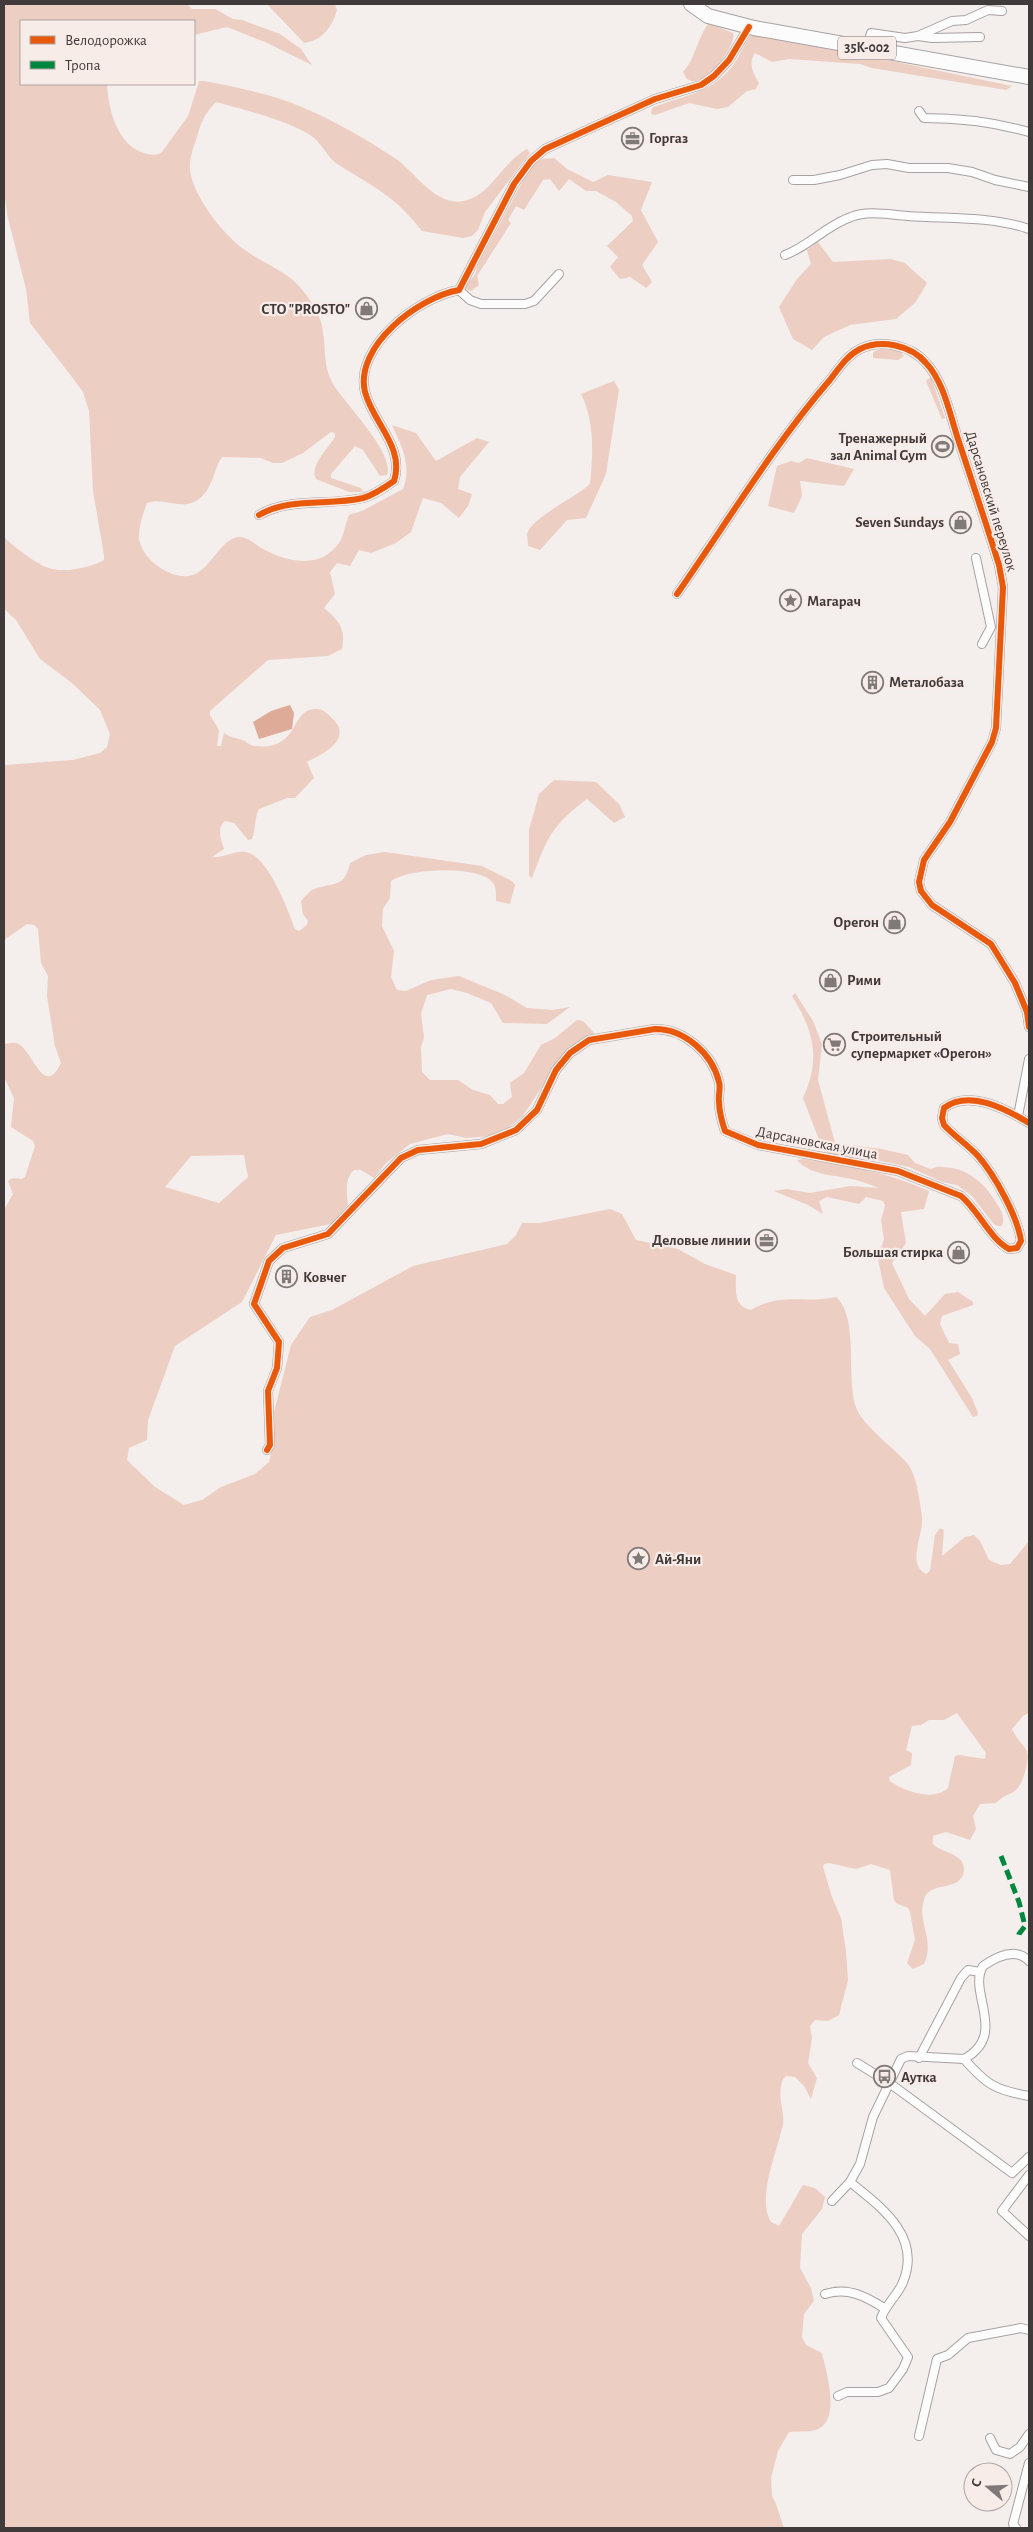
<svg xmlns="http://www.w3.org/2000/svg" width="1033" height="2532" font-family="'Alegreya Sans',sans-serif">
<rect width="100%" height="100%" fill="#f4eeec"/>
<g fill="#edcec3" fill-rule="evenodd">
<path d="M4 4H187L192 9H215L233 19 242 20 280 34 301 49 312 65 265 42 227 27 194 35V21H21V84H107C108 108 117 145 144 153 150 155 157 156 162 152L188 116 198 85 199 81H204C225 85 246 89 267 95 309 106 359 134 396 159 416 173 436 207 464 201 492 195 501 163 527 149L530 153 485 212 478 230 472 236 463 238 422 231C395 196 375 188 339 165 328 159 323 145 313 137 293 122 242 109 216 102 205 113 201 122 197 137 193 148 189 159 190 171 194 197 223 235 245 250 261 262 281 269 296 283 308 295 322 316 323 332 326 350 323 367 333 384 345 404 395 453 387 475L380 476 363 450 355 446 331 474V478L361 488 363 492H349L316 479C309 467 328 448 335 437V433L331 432 303 453 282 463H273L261 458 223 457C215 461 214 493 194 502 178 509 162 497 147 503 143 514 139 525 139 537 140 557 168 579 189 576 210 573 220 538 239 537 249 537 255 545 263 549 287 562 320 570 339 543 344 536 345 524 349 515L362 511 403 489C412 465 402 447 392 425L416 433 436 461 477 438 489 442 460 477 458 489 472 494 468 506 459 518 441 503 423 498 411 532 396 543 371 553 359 550 350 566 337 563 330 572 335 594 324 608C339 621 346 628 342 649L328 656 268 660 210 711V715L219 730 217 746H221L224 733C230 738 234 737 242 740 246 741 250 746 255 746 301 751 289 709 316 709 323 709 328 714 333 719 353 739 323 754 307 762L314 778 295 798H287L259 809C254 819 256 829 252 839L248 840 234 823 225 821C216 828 221 839 224 849L212 857C223 858 236 850 246 852 268 856 288 910 295 929L299 931 307 925 308 921 303 914 301 901C306 896 311 889 317 888 337 882 344 887 350 863L366 855 385 852 482 866 512 881 515 885 510 904 496 901C496 892 497 885 489 879 472 866 409 868 391 881L390 898 383 909 382 926 394 951 391 977 397 990 406 991 431 980 459 976 505 995 527 1008 552 1010 570 1007 547 1024 503 1023 491 1003 467 993 451 989 427 995 421 1014 424 1037 421 1047 422 1072 430 1080H458L473 1090 490 1095 498 1104H503L512 1097 510 1083 524 1073 541 1045 555 1038 577 1020 583 1021 595 1034 568 1048 522 1117 503 1132 492 1136 466 1138 448 1134 410 1144 386 1163 374 1178 361 1170H354C344 1178 347 1194 348 1205L331 1224 276 1235 242 1302 175 1346 148 1420 147 1440 129 1448 127 1460 155 1487 184 1505 202 1500 221 1487 255 1474 269 1462 274 1441 272 1420 291 1345 310 1317 332 1310 413 1266 507 1244 516 1235 522 1223H540L610 1209 622 1214 636 1240 678 1249 705 1264 736 1275C736 1290 733 1306 751 1310 781 1292 805 1304 836 1297 859 1316 846 1378 856 1407 861 1424 894 1448 907 1463 917 1475 920 1502 922 1517 924 1533 906 1565 926 1574L930 1571 935 1535 940 1528 944 1530 942 1556 965 1537 974 1535 980 1541 989 1560 1001 1565 1010 1564 1029 1541V1713L1024 1715 1012 1729C1022 1750 1033 1745 1025 1772 1023 1779 1021 1785 1016 1790 1009 1795 1002 1796 996 1803L980 1804 973 1816 976 1829 970 1840 946 1832 933 1836V1844C941 1853 965 1853 964 1870 962 1892 932 1881 925 1897 915 1920 936 1940 924 1964L913 1969 907 1963 915 1940 910 1912 908 1908 896 1903 894 1900 890 1870 871 1864 856 1869 829 1863 824 1864 823 1867 832 1897 841 1918 846 1952 848 1980 839 2015 828 2021 815 2020 810 2026 812 2038 808 2063 817 2078 811 2099 804 2086 795 2077 786 2076 783 2079C776 2098 785 2109 783 2124 778 2149 756 2199 771 2222L779 2226 803 2185 815 2188 825 2197 822 2209 802 2234 800 2268 811 2288 814 2301 804 2314 802 2337 806 2345 822 2353C826 2371 840 2416 820 2428 813 2433 797 2431 789 2432L778 2451 771 2478 772 2496 776 2504 784 2528H4V1210L13 1194 8 1181 13 1178 22 1179 25 1177 35 1146 33 1141 11 1127 14 1098 4 1077V1044C7 1044 12 1042 16 1043 32 1046 43 1101 61 1063L55 1046 47 996 48 976 41 963 38 929 34 925 27 924 4 940V765L73 760 100 753 107 747 110 734 100 710 72 683 40 659 16 620 4 609V537C13 546 34 562 46 567 62 574 90 568 104 560V555L93 491 89 411 83 392 72 377 30 323 26 289 7 214 4 190ZM244 1155 248 1177 219 1203 165 1187 191 1156ZM957 1713 986 1753 985 1759 959 1755 955 1756 948 1788C933 1802 904 1791 890 1781L889 1777 911 1765 912 1753 906 1750 912 1726 921 1725 929 1720H944Z"/>
<path d="M267 4H335L337 10C332 27 323 40 304 43Z"/>
<path d="M709 23 733 33C737 45 711 76 699 80 695 82 691 81 687 79L683 72C696 58 697 38 709 23Z"/>
<path d="M753 32 1012 86 1006 90 872 68 860 64 789 59 772 62 755 53C748 62 753 74 759 83L756 89 747 91 728 107 717 109 689 103 655 115 651 114 652 108C680 96 710 94 731 68 740 57 744 43 753 32Z"/>
<polygon points="554,158 567,169 593,182 608,175 652,182 641,210 658,242 642,265 652,282 646,288 630,277 620,279 610,267 618,257 607,246 633,221 632,216 616,202 596,191 586,191 569,179 559,191 550,179 543,180 524,210 516,206 508,220 511,223 477,276 479,285 471,291 466,289 465,285 475,275 478,265 531,165 542,159"/>
<polygon points="818,242 833,262 890,259 905,263 927,283 915,303 896,319 850,325 824,337 812,350 793,339 779,307 797,279 811,264 807,250"/>
<polygon points="881,349 899,350 904,356 898,360 873,358 873,352"/>
<polygon points="931,377 945,418 942,419 926,381"/>
<path d="M614 381 619 390 606 474 586 518 567 520 540 550 528 546C528 542 527 537 527 534 532 517 575 498 590 484 593 455 595 421 581 394Z"/>
<polygon points="807,458 854,469 844,486 800,481 802,496 794,513 768,506 777,466 791,461 799,463"/>
<path d="M554 780 596 782 619 804 625 817 614 823 587 799C552 825 547 838 532 878L529 876V830L539 794Z"/>
<path d="M795 993 813 1021 822 1044 818 1080 835 1143 881 1149 908 1155 915 1163 930 1169C934 1169 936 1166 941 1167 967 1167 985 1183 997 1204 1002 1211 1005 1219 1002 1226H997L993 1223 972 1196 957 1185 942 1182 909 1167 876 1160 829 1154 823 1150 803 1098C821 1059 814 1031 792 996Z"/>
<path d="M803 1159C847 1165 890 1173 929 1191L924 1209 901 1212 906 1243 892 1263 909 1299 925 1316 945 1294 958 1292 973 1302V1305L942 1316 940 1324 949 1343 958 1344 960 1354 948 1360 972 1398 978 1413 977 1416 973 1417 930 1349 915 1336 884 1288 878 1259 884 1239 881 1220 885 1206 883 1201 866 1197 859 1204 827 1197 819 1201 823 1214 808 1205 774 1191 787 1189 810 1193 850 1186 879 1188C871 1185 864 1182 856 1180 838 1175 810 1176 797 1160Z"/>
</g>
<polygon fill="#deab98" points="290,705 294,713 292,729 259,739 253,722 271,711"/>
<g fill="none" stroke-linecap="round" stroke-linejoin="round">
<defs>
<g id="street">
<polyline points="918,36 932,38 980,37"/>
<polyline points="868,42 871,33 905,38 918,36 952,21 966,20 988,10 1002,11"/>
<path d="M919 111 924 118C961 118 994 122 1029 132"/>
<polyline points="793,180 814,180 840,175 872,165 887,164 909,168 948,168 972,172 995,180 1029,187"/>
<path d="M785 255C809 246 827 225 851 217 868 210 890 215 908 216 948 219 991 216 1029 229"/>
<polyline points="459,290 470,300 481,304 525,304 534,301 559,274"/>
<path d="M259 515C290 497 328 506 363 498 374 495 384 488 394 481 405 447 373 423 365 392 354 346 419 297 459 290L514 184 531 161 545 149 655 99 701 85 714 76 729 60 749 27"/>
<polyline points="976,558 991,627 982,644"/>
<path d="M677 594C726 524 773 446 829 381 838 370 846 356 860 349 881 339 911 345 926 363 944 382 950 415 958 439 972 481 986 523 999 565L1003 587 996 728 992 742 950 822 924 860 919 882 921 891 932 905 991 944 1015 983 1027 1012 1029 1027"/>
<polyline points="1018,1116 1029,1059"/>
<path d="M267 1450 270 1445 268 1391 277 1368 279 1342 254 1304 269 1261 283 1248 328 1234 401 1158 418 1150 481 1144 516 1130 537 1110 556 1070 570 1053 589 1040 655 1029C684 1029 712 1053 719 1082 721 1088 718 1095 719 1101 719 1112 722 1122 725 1131L758 1145 898 1171 961 1196C979 1211 990 1239 1009 1249L1017 1248 1021 1241C1018 1217 994 1174 978 1156 968 1145 954 1136 944 1125L942 1118 944 1108C969 1089 1006 1109 1029 1123"/>
<polyline points="919,2058 961,1978 968,1970 980,1972"/>
<path d="M964 2059C987 2085 995 2090 1029 2096"/>
<polyline points="857,2063 888,2082 1012,2173 1029,2157"/>
<polyline points="1029,2175 1002,2211 1029,2236"/>
<path d="M832 2201 850 2182 860 2164 873 2117 901 2059 908 2056 964 2059C1009 2034 967 1993 983 1966 996 1957 1016 1947 1029 1961"/>
<path d="M825 2294C848 2287 865 2296 884 2308"/>
<path d="M838 2396 847 2392H878L889 2388 903 2369 908 2357 881 2318C886 2304 898 2295 903 2282 922 2236 881 2207 850 2182"/>
<polyline points="919,2436 937,2359 948,2355 968,2338 1021,2328 1029,2330"/>
<polyline points="990,2438 996,2450 1010,2454 1020,2447 1029,2434"/>
<polyline points="1016,2528 1013,2524 1029,2463"/>
</g>
<polyline id="highway" points="691,4 708,16 754,28 1029,77"/>
</defs>
<use href="#street" stroke="#a7a2a1" stroke-width="10"/>
<use href="#highway" stroke="#a7a2a1" stroke-width="16"/>
<use href="#street" stroke="#fdfcfc" stroke-width="8"/>
<use href="#highway" stroke="#fdfcfc" stroke-width="14"/>
<polyline stroke="#00873e" stroke-width="5" stroke-dasharray="10 5" stroke-linecap="butt" points="1001,1856 1019,1902 1025,1926 1019,1934 1018,1939"/>
<defs>
<g id="cycleway">
<path d="M259 515C290 497 328 506 363 498 374 495 384 488 394 481 405 447 373 423 365 392 354 346 419 297 459 290L514 184 531 161 545 149 655 99 701 85 714 76 729 60 749 27"/>
<path d="M677 594C726 524 773 446 829 381 838 370 846 356 860 349 881 339 911 345 926 363 944 382 950 415 958 439 972 481 986 523 999 565L1003 587 996 728 992 742 950 822 924 860 919 882 921 891 932 905 991 944 1015 983 1027 1012 1029 1027"/>
<path d="M267 1450 270 1445 268 1391 277 1368 279 1342 254 1304 269 1261 283 1248 328 1234 401 1158 418 1150 481 1144 516 1130 537 1110 556 1070 570 1053 589 1040 655 1029C684 1029 712 1053 719 1082 721 1088 718 1095 719 1101 719 1112 722 1122 725 1131L758 1145 898 1171 961 1196C979 1211 990 1239 1009 1249L1017 1248 1021 1241C1018 1217 994 1174 978 1156 968 1145 954 1136 944 1125L942 1118 944 1108C969 1089 1006 1109 1029 1123"/>
</g>
</defs>
<use href="#cycleway" stroke="#f8ece8" stroke-width="9"/>
<use href="#cycleway" stroke="#e8590c" stroke-width="6"/>
</g>
<defs>
<symbol id="office-ring" viewBox="-11 -11 22 22"><circle r="9.5" fill="#f8ece8" stroke="#7f7a78" stroke-width="1.5"/><path d="M-6-3h4V-5.5h4V-3h4V5H-6ZM-1-4.5V-3h2v-1.5ZM-6 0V1H6V0Z" fill="#7f7a78"/></symbol>
<symbol id="shop-ring" viewBox="-11 -11 22 22"><circle r="9.5" fill="#f8ece8" stroke="#7f7a78" stroke-width="1.5"/><path d="M-5-2.5h2.3a2.7 3.5 0 0 1 5.4 0H5L5.5 6h-11ZM-1.5-2.5h3a1.5 2.3 0 0 0-3 0Z" fill="#7f7a78"/></symbol>
<symbol id="stadium-ring" viewBox="-11 -11 22 22"><circle r="9.5" fill="#f8ece8" stroke="#7f7a78" stroke-width="1.5"/><path d="M0-5a6.5 5 0 1 0 0 10a6.5 5 0 1 0 0-10ZM-3.5-1.8h7v3.6h-7Z" fill="#7f7a78"/></symbol>
<symbol id="sight-ring" viewBox="-11 -11 22 22"><circle r="9.5" fill="#f8ece8" stroke="#7f7a78" stroke-width="1.5"/><path d="M0-6L1.8-2.2L6-1.7L2.9 1.2L3.7 5.4L0 3.3L-3.7 5.4L-2.9 1.2L-6-1.7L-1.8-2.2Z" fill="#7f7a78"/></symbol>
<symbol id="building-ring" viewBox="-11 -11 22 22"><circle r="9.5" fill="#f8ece8" stroke="#7f7a78" stroke-width="1.5"/><path d="M-4-6H4V6H1V3H-1V6H-4ZM-2.5-4.3h1.7v1.8h-1.7ZM.8-4.3h1.7v1.8H.8ZM-2.5-1h1.7V.8h-1.7ZM.8-1h1.7V.8H.8Z" fill="#7f7a78"/></symbol>
<symbol id="supermarket-ring" viewBox="-11 -11 22 22"><circle r="9.5" fill="#f8ece8" stroke="#7f7a78" stroke-width="1.5"/><path d="M-6-5.5h2.5l.6 2H6L4.5 2H-2.5L-4.4-4H-6ZM-1.5 3.2a1.3 1.3 0 1 0 .1 0ZM3 3.2a1.3 1.3 0 1 0 .1 0Z" fill="#7f7a78"/></symbol>
<symbol id="bus-ring" viewBox="-11 -11 22 22"><circle r="9.5" fill="#f8ece8" stroke="#7f7a78" stroke-width="1.5"/><path d="M-5-6H5V4H4V6H2V4H-2V6H-4V4H-5ZM-3.5-4V0h7V-4ZM-3.5 1.2v1.5H-2V1.2ZM2 1.2v1.5H3.5V1.2Z" fill="#7f7a78"/></symbol>
</defs>
<g fill-rule="evenodd">
<use href="#office-ring" x="620" y="126" width="25" height="25"/>
<use href="#shop-ring" x="354" y="296" width="25" height="25"/>
<use href="#stadium-ring" x="930" y="434" width="25" height="25"/>
<use href="#shop-ring" x="948" y="510" width="25" height="25"/>
<use href="#sight-ring" x="778" y="588" width="25" height="25"/>
<use href="#building-ring" x="860" y="670" width="25" height="25"/>
<use href="#shop-ring" x="882" y="910" width="25" height="25"/>
<use href="#shop-ring" x="818" y="968" width="25" height="25"/>
<use href="#supermarket-ring" x="822" y="1032" width="25" height="25"/>
<use href="#office-ring" x="754" y="1228" width="25" height="25"/>
<use href="#shop-ring" x="946" y="1240" width="25" height="25"/>
<use href="#building-ring" x="274" y="1264" width="25" height="25"/>
<use href="#sight-ring" x="626" y="1546" width="25" height="25"/>
<use href="#bus-ring" x="872" y="2064" width="25" height="25"/>
</g>
<g text-anchor="middle" dominant-baseline="central" stroke-width="4.5" stroke-linejoin="round" paint-order="stroke">
<rect fill="#f8ece8" stroke="#77706e" stroke-width="1" x="838" y="36.5" width="58" height="23" rx="4"/>
<g font-size="14" font-weight="bold" fill="#403b3a">
<text x="867" y="48">35К-002</text>
</g>
<g font-size="15" font-weight="bold" fill="#403b3a" stroke="#f8ece8" text-anchor="start">
<text x="649" y="138">Горгаз</text>
<text x="350" y="309" text-anchor="end">СТО "PROSTO"</text>
<text x="927" y="438" text-anchor="end">Тренажерный<tspan x="927" dy="17">зал Animal Gym</tspan></text>
<text x="944" y="522" text-anchor="end">Seven Sundays</text>
<text x="807" y="601">Магарач</text>
<text x="889" y="682">Металобаза</text>
<text x="879" y="922" text-anchor="end">Орегон</text>
<text x="847" y="980">Рими</text>
<text x="851" y="1036">Строительный<tspan x="851" dy="17">супермаркет «Орегон»</tspan></text>
<text x="751" y="1240" text-anchor="end">Деловые линии</text>
<text x="943" y="1252" text-anchor="end">Большая стирка</text>
<text x="303" y="1277">Ковчег</text>
<text x="655" y="1559">Ай-Яни</text>
<text x="901" y="2077">Аутка</text>
</g>
<g font-size="15" fill="#403b3a" stroke="#f8ece8">
<text transform="translate(991 501) rotate(73)">Дарсановский переулок</text>
<text transform="translate(817 1143) rotate(11)">Дарсановская улица</text>
</g>
</g>
<rect width="1033" height="2532" fill="none" stroke="#403b3a" stroke-width="10"/>
<rect x="20" y="20" width="175" height="65" fill="#f8ece8" stroke="#aea5a2"/>
<rect x="30" y="36" width="25" height="8" fill="#e8590c" stroke="#aea5a2"/>
<text x="65" y="45" font-size="15" fill="#403b3a">Велодорожка</text>
<rect x="30" y="61" width="25" height="8" fill="#00873e" stroke="#aea5a2"/>
<text x="65" y="70" font-size="15" fill="#403b3a">Тропа</text>
<g transform="translate(988 2487) rotate(289)"><circle r="24" fill="#f8ece8" stroke="#aea5a2"/>
<path d="M0-4L9 19L0 12L-9 19Z" fill="#7f7a78"/>
<text y="-8" font-size="14" font-weight="bold" text-anchor="middle" fill="#403b3a">С</text>
</g>
</svg>
